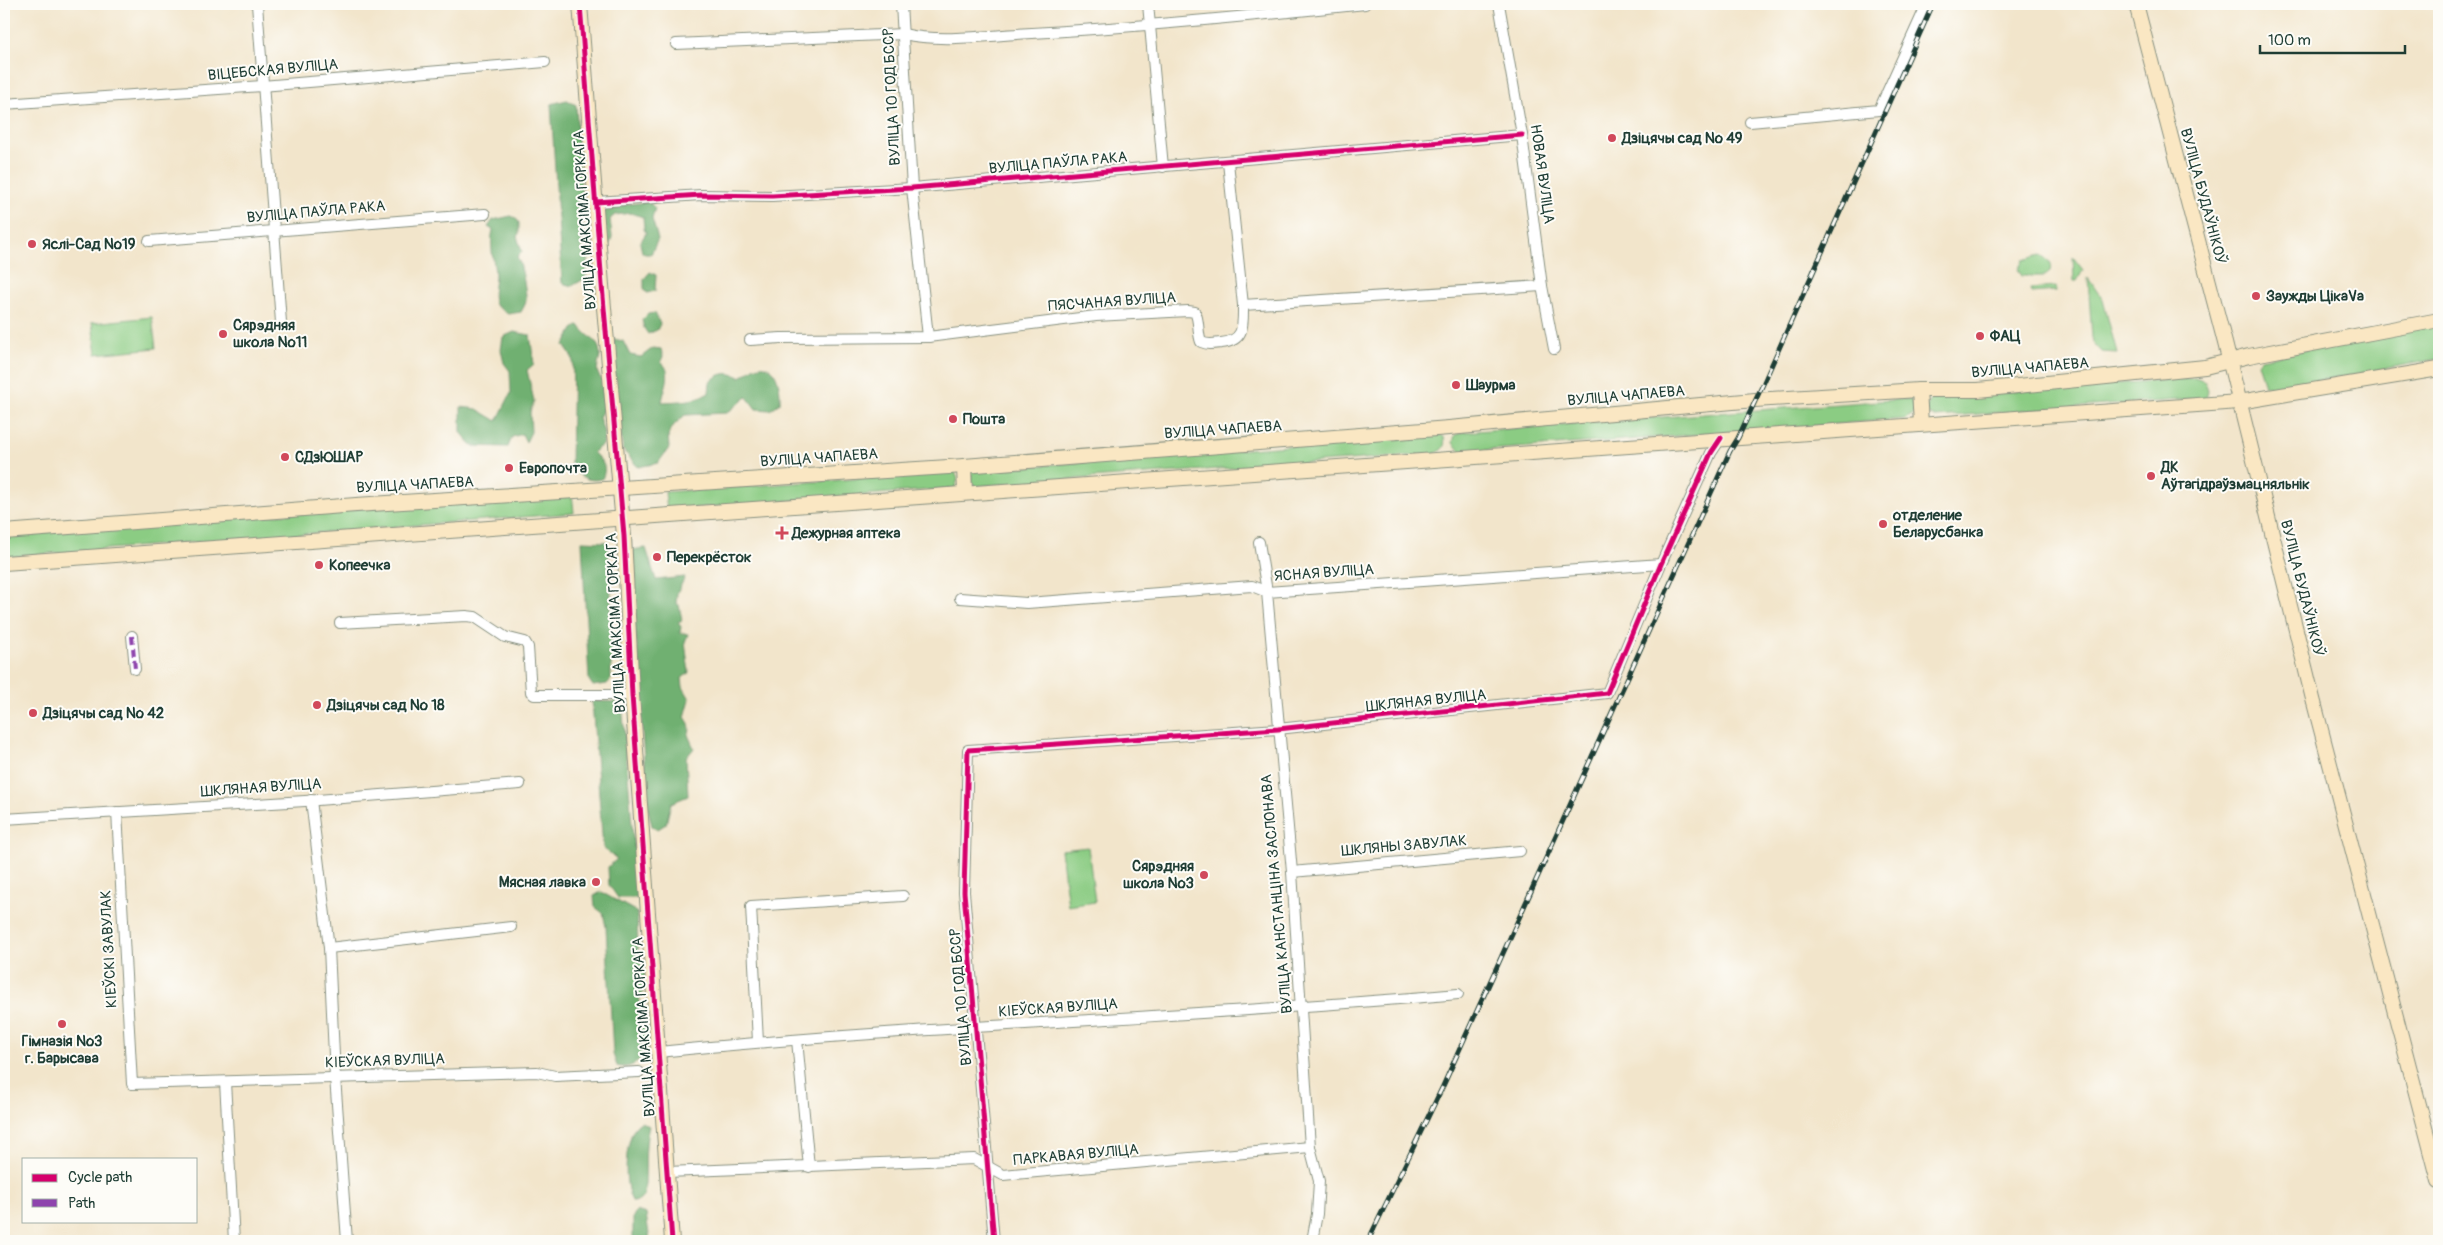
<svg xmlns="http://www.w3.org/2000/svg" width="2443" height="1245" font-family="Pangolin,sans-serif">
<rect width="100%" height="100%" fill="#fdfcf7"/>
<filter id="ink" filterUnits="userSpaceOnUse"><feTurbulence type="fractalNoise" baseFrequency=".02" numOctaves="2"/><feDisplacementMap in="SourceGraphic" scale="10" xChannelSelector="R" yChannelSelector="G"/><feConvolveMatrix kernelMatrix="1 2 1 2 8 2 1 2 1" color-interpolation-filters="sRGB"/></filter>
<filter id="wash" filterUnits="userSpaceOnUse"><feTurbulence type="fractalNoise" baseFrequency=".0096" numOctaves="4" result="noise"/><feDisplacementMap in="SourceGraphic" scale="20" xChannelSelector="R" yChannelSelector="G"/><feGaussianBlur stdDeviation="1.12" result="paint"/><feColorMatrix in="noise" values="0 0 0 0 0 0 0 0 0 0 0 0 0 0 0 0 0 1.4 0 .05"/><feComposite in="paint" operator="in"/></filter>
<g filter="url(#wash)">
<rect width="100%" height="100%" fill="#f2e5cb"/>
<g fill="#8bcc83" stroke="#55845c">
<polygon points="2041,255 2051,263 2050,272 2045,276 2022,276 2018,270 2023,260"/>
<polygon points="2073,257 2083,270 2077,281 2074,281"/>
<polygon points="2088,278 2103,300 2117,353 2101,352 2093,343 2092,338"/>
<polygon points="2056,287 2057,291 2031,293 2030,289"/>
<polygon points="152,317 156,348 96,354 92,323"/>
<polygon points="2439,323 2439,359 2275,388 2265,385 2258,363 2261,359"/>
<polygon points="2195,378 2205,382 2208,390 2206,398 1935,417 1928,414 1926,407 1932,399 1945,396"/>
<polygon points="1906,399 1911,400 1914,406 1914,414 1905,419 1461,452 1453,443 1455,435 1463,432"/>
<path d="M1439 434 1444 437C1446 446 1443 450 1434 454L975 486 971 481 972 471Z"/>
<polygon points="955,472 958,479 955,488 667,510 665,492"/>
<polygon points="572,493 574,513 4,557 4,535"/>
<polygon points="1088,847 1095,902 1068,906 1061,850"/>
</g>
<g fill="#70b071" stroke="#487652">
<polygon points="567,100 576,105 581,189 584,201 578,205 578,210 583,215 582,248 588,256 586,278 572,286 562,283 551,104"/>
<polygon points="649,202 655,208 652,219 658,239 651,254 645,254 642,252 640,243 646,233 644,229 643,217 631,213 615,215 610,219 612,237 609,246 604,242 600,219 605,208 610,206"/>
<path d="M511 216 516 218 519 223V234L517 236 522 252 517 257C521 261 527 295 526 300 526 304 523 308 521 312L508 314 495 305C491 294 495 285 495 274 494 260 489 244 493 230L488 227 493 220Z"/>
<polygon points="650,272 656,275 655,291 647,293 644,288 644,279"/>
<polygon points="655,313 660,324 657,330 648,334 644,328 642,320 648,314"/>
<path d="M579 325C585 336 599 339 600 353 601 363 591 371 604 381L603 410 599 417 604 433 603 444 593 452C602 462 608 465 602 479 588 482 578 477 571 464L573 359 564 345 573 329Z"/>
<polygon points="514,332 530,335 534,364 527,370 534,401 530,412 531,432 526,442 522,434 512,437 508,447 472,446 461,432 461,407 477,409 497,421 511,393 510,371 504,363 501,350 503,337"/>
<path d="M614 339 623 341 630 355 641 357 653 348 661 349 663 356 661 362C674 372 664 388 662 402 679 401 694 402 709 393L710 382C719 373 728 371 740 377 745 375 749 371 754 368 777 357 781 389 780 403L770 410 756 409 747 397 727 413 685 415 674 425 668 435 669 448 658 463 638 467 623 450 613 367Z"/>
<polygon points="582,541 608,542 611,587 611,680 607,684 593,686 589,680"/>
<path d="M646 548 656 580 685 577 677 593 676 603 679 605 682 620 678 622 681 627 680 633 688 634 685 642 689 673 682 678 683 687 690 699 685 717C689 723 692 728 688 735L694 748 686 758 688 796 671 803 666 824 658 829 652 826 647 805 630 550Z"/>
<polygon points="592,701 622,702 638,898 618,898 609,885 608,867 617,859 603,848"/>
<path d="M601 892 637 912 638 953 647 981 639 1001 644 1010 641 1018 646 1022 647 1036 644 1039 647 1050C641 1061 631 1070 617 1066L613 1054 606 927 603 913 595 907 594 896Z"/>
<path d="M641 1122 649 1126C643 1149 647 1173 644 1196L639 1201 633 1202C622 1189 624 1129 641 1122Z"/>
<polygon points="636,1211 646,1214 650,1241 633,1241 633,1217"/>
</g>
</g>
<g filter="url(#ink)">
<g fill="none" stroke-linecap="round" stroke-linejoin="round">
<defs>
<g id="street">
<polyline points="257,4 281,322"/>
<polyline points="901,4 912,188 928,337"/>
<polyline points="1148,4 1163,167"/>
<polyline points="1499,4 1522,135 1542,286 1554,349"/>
<path d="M676 44 904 34C940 43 994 35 1032 33 1144 27 1254 16 1365 4"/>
<polyline points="4,104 262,86 545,62"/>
<polyline points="1750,122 1879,110 1927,4"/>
<polyline points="1228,162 1243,305"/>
<polyline points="596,202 701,195 772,196 912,188 1522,135"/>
<polyline points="149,241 485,214"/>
<path d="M750 340 781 338 928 337 1096 316 1188 311 1195 312C1200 322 1197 332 1201 342 1209 345 1213 344 1221 343 1245 341 1243 325 1243 305L1542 286"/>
<polyline points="1259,542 1267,592 1292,872 1310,1147 1319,1181 1317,1214 1312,1241"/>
<polyline points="960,598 1027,603 1252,586 1267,592 1661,564"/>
<polyline points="340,623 466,616 475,617 505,637 525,642 528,647 531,692 534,695 632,695"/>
<polyline points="132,636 135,669"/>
<polyline points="311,800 329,948 335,1077 347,1241"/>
<polyline points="117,812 132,1084 537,1072 555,1076 639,1072"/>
<polyline points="4,819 305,801 520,784"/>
<polyline points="1292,872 1520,851"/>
<polyline points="329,948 511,927"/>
<polyline points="797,1040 809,1167"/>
<polyline points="758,1042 751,906 903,896"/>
<path d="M659 1052C925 1025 1192 1018 1458 994"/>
<polyline points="225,1082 234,1241"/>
<polyline points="667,1172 974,1159 1003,1175 1310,1147"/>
<polyline points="994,1241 964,892 968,750 1278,729 1607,693 1661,564 1711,453 1721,438"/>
</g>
<g id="secondary">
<polyline points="580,4 602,285 624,536 632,695 672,1241"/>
<polyline points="2136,4 2225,343 2313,699 2439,1181"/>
<polyline points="1919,390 1921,424"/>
<polyline points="964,466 965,493"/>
<polyline points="4,532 356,505 964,466 1449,428 1755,400 1919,390 1978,390 2205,367 2249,356 2439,320"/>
<polyline points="4,563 2239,402 2439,369"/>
</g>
</defs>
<use href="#street" stroke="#889180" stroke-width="12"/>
<use href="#secondary" stroke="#889180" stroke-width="16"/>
<use href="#street" stroke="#fff" stroke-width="10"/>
<use href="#secondary" stroke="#fae7c3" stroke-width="14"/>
<defs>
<polyline id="rail" points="1368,1241 1443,1086 1730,451 1738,438 1764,382 1933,4"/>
</defs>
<use href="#rail" stroke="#1f3d34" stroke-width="5"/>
<use href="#rail" stroke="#fdfcf7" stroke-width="3" stroke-dasharray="9" stroke-linecap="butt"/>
<polyline stroke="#8e44ad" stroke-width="4" stroke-dasharray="8 4" stroke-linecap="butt" points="132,636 135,669"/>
<defs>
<g id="cycleway">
<polyline points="580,4 602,285 624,536 632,695 672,1241"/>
<polyline points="596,202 701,195 772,196 912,188 1522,135"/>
<polyline points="994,1241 964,892 968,750 1278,729 1607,693 1661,564 1711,453 1721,438"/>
</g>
</defs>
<use href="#cycleway" stroke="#fdfcf7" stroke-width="8"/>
<use href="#cycleway" stroke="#d6006c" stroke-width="5"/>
</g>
</g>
<g fill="#d1495b" stroke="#fdfcf7" stroke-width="2">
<circle cx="1612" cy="138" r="5"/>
<circle cx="32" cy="244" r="5"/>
<circle cx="2256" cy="296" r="5"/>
<circle cx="223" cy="334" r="5"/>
<circle cx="1980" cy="336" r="5"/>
<circle cx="1456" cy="385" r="5"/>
<circle cx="953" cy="419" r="5"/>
<circle cx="285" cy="457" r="5"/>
<circle cx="509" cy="468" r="5"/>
<circle cx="2151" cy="476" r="5"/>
<circle cx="1883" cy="524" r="5"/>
<path d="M779.5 525.5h5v5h5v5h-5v5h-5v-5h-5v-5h5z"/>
<circle cx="657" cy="557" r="5"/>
<circle cx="319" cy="565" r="5"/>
<circle cx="317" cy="705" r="5"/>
<circle cx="33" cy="713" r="5"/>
<circle cx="1204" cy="875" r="5"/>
<circle cx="596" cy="882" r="5"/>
<circle cx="62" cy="1024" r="5"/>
</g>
<g text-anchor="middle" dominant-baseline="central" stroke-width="4" stroke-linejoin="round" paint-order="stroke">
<g font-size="15" fill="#1f3d34" stroke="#fdfcf7">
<text transform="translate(273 70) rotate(-5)">ВІЦЕБСКАЯ ВУЛІЦА</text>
<text transform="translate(892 97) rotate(-93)">ВУЛІЦА 10 ГОД БССР</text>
<text transform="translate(1058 163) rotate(-5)">ВУЛІЦА ПАЎЛА РАКА</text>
<text transform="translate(1542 174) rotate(82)">НОВАЯ ВУЛІЦА</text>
<text transform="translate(2203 196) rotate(75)">ВУЛІЦА БУДАЎНІКОЎ</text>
<text transform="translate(316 212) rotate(-5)">ВУЛІЦА ПАЎЛА РАКА</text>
<text transform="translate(585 220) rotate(-94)">ВУЛІЦА МАКСІМА ГОРКАГА</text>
<text transform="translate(1112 302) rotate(-4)">ПЯСЧАНАЯ ВУЛІЦА</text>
<text transform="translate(2030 368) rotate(-5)">ВУЛІЦА ЧАПАЕВА</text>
<text transform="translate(1626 396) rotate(-5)">ВУЛІЦА ЧАПАЕВА</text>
<text transform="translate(1223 430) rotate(-4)">ВУЛІЦА ЧАПАЕВА</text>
<text transform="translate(819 458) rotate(-4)">ВУЛІЦА ЧАПАЕВА</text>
<text transform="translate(415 485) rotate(-3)">ВУЛІЦА ЧАПАЕВА</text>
<text transform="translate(1324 573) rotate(-4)">ЯСНАЯ ВУЛІЦА</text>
<text transform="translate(2302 588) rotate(76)">ВУЛІЦА БУДАЎНІКОЎ</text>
<text transform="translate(616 623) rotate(-93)">ВУЛІЦА МАКСІМА ГОРКАГА</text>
<text transform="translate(1426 701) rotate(-6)">ШКЛЯНАЯ ВУЛІЦА</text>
<text transform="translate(261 788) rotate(-4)">ШКЛЯНАЯ ВУЛІЦА</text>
<text transform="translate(1404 846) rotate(-5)">ШКЛЯНЫ ЗАВУЛАК</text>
<text transform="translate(1277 894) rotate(-95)">ВУЛІЦА КАНСТАНЦІНА ЗАСЛОНАВА</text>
<text transform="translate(109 949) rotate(-93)">КІЕЎСКІ ЗАВУЛАК</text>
<text transform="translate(961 997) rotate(-95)">ВУЛІЦА 10 ГОД БССР</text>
<text transform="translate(1058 1008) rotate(-4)">КІЕЎСКАЯ ВУЛІЦА</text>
<text transform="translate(644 1027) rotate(-94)">ВУЛІЦА МАКСІМА ГОРКАГА</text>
<text transform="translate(385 1061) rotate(-2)">КІЕЎСКАЯ ВУЛІЦА</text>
<text transform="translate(1076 1155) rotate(-5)">ПАРКАВАЯ ВУЛІЦА</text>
</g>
<g font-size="15" font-weight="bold" fill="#1f3d34" stroke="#fdfcf7" text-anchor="start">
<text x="1622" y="138">Дзіцячы сад № 49</text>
<text x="42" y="244">Яслі-Сад №19</text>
<text x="2266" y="296">Заужды ЦікаVа</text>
<text x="233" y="325">Сярэдняя<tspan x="233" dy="17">школа №11</tspan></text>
<text x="1990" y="336">ФАЦ</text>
<text x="1466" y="385">Шаурма</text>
<text x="963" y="419">Пошта</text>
<text x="295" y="457">СДзЮШАР</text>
<text x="2161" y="467">ДК<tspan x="2161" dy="17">Аўтагідраўзмацняльнік</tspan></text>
<text x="519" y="468">Европочта</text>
<text x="1893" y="515">отделение<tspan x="1893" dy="17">Беларусбанка</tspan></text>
<text x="792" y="533">Дежурная аптека</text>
<text x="667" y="557">Перекрёсток</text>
<text x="329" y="565">Копеечка</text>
<text x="327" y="705">Дзіцячы сад № 18</text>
<text x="43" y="713">Дзіцячы сад № 42</text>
<text x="1194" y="866" text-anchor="end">Сярэдняя<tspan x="1194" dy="17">школа №3</tspan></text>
<text x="586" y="882" text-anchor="end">Мясная лавка</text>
<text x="62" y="1041" text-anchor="middle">Гімназія №3<tspan x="62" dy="17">г. Барысава</tspan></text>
</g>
</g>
<rect width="2443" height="1245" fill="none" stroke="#fdfcf7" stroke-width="20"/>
<rect x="22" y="1158" width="175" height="65" fill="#fdfcf7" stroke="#a4b0a9"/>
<rect x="32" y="1174" width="25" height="8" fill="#d6006c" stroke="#a4b0a9"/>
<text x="68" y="1182" font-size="15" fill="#1f3d34">Cycle path</text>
<rect x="32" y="1199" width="25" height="8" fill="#8e44ad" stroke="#a4b0a9"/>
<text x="68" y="1208" font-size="15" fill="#1f3d34">Path</text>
<path d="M2260 45v8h145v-8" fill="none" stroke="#1f3d34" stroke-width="2.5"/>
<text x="2268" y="45" font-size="15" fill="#1f3d34" stroke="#fdfcf7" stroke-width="4" paint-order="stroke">100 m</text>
</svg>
